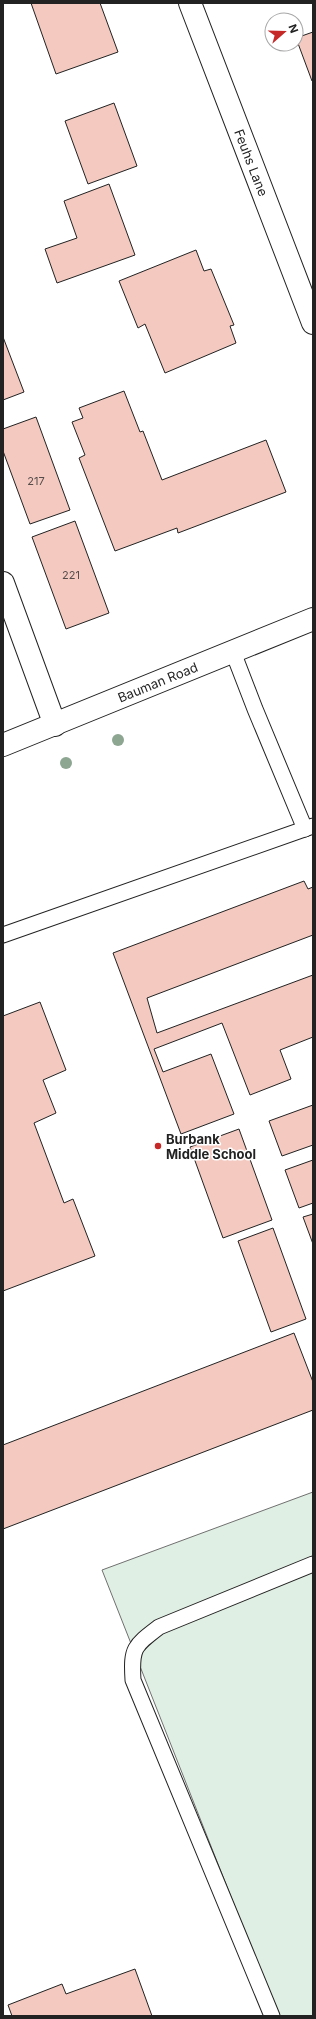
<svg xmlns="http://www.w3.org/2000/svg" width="316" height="2019" font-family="Inter,sans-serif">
<rect width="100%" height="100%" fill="#fff"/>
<polygon fill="#e0efe3" stroke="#6f6f6f" points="313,1492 313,2016 278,2016 102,1570"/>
<g fill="#f3c9c0" stroke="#222">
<polygon points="31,3 100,3 118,52 56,74"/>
<polygon points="313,32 313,80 312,81 296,38"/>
<polygon points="114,103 137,166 88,184 65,121"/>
<polygon points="109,184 135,255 57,283 45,249 77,238 64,201"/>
<polygon points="196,250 204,271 211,269 234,325 230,326 236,343 165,373 145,324 138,328 119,281"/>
<polygon points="3,337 24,392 3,400"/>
<polygon points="124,391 140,432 143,431 162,480 266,440 286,492 178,533 177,528 115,551 79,458 85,455 72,422 83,418 79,408"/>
<polygon points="36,417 70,510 30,524 3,451 3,429"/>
<polygon points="75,521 109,613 66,629 32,537"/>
<polygon points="304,881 308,889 313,887 313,935 147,998 157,1033 313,975 313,1037 280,1050 291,1079 250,1095 222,1023 154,1049 163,1072 211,1054 234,1114 181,1134 113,953"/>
<polygon points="40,1002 66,1070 43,1080 56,1113 34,1123 64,1203 73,1199 95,1256 3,1291 3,1016"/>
<polygon points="313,1105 313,1145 282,1156 269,1121"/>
<polygon points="239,1129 272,1220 223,1238 190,1147"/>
<polygon points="313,1160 313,1203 299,1208 285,1170"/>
<polygon points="313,1214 313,1244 303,1217"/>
<polygon points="273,1228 306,1319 271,1332 238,1241"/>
<polygon points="294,1333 313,1382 313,1410 3,1529 3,1445"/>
<polygon points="135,1969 152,2016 12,2016 8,2005 62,1984 66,1994"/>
</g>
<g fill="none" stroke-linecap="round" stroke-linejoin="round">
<defs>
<g id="lane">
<polyline points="233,652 255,709 305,829"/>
<polyline points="3,935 313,826"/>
<path d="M272 2016 133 1680C131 1648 134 1646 159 1627L313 1564"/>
</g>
<g id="street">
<path id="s1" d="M190 3 313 323"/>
<polyline points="3,583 55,725"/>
</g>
<g id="secondary">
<path id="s2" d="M3 745 313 619"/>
</g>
</defs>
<use href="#lane" stroke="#222" stroke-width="17"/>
<use href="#street" stroke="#222" stroke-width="24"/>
<use href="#secondary" stroke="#222" stroke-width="24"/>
<use href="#lane" stroke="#fff" stroke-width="15"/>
<use href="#street" stroke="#fff" stroke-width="22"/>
<use href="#secondary" stroke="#fff" stroke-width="22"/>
</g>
<g fill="#8da692">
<circle cx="118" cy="740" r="6"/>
<circle cx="66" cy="763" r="6"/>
</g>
<circle fill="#c62828" stroke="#fff" stroke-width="1.5" cx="158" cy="1146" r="4"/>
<g text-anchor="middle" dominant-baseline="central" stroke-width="3" stroke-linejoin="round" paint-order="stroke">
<g font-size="11" fill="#564c4a">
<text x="36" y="481">217</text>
<text x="71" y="575">221</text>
</g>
<g font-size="13" fill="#222" stroke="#fff">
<text stroke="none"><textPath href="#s1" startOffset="171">Feuhs Lane</textPath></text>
<text stroke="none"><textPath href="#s2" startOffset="167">Bauman Road</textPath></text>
</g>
<g font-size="13" font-weight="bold" fill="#222" stroke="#fff" text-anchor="start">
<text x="166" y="1139">Burbank<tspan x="166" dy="15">Middle School</tspan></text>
</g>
</g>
<rect width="316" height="2019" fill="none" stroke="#222222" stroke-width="8"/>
<g transform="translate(284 32) rotate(70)"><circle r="19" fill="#ffffff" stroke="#a7a7a7"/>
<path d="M0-3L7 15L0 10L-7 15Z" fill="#c62828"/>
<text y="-6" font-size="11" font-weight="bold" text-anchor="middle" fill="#222222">N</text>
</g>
</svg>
